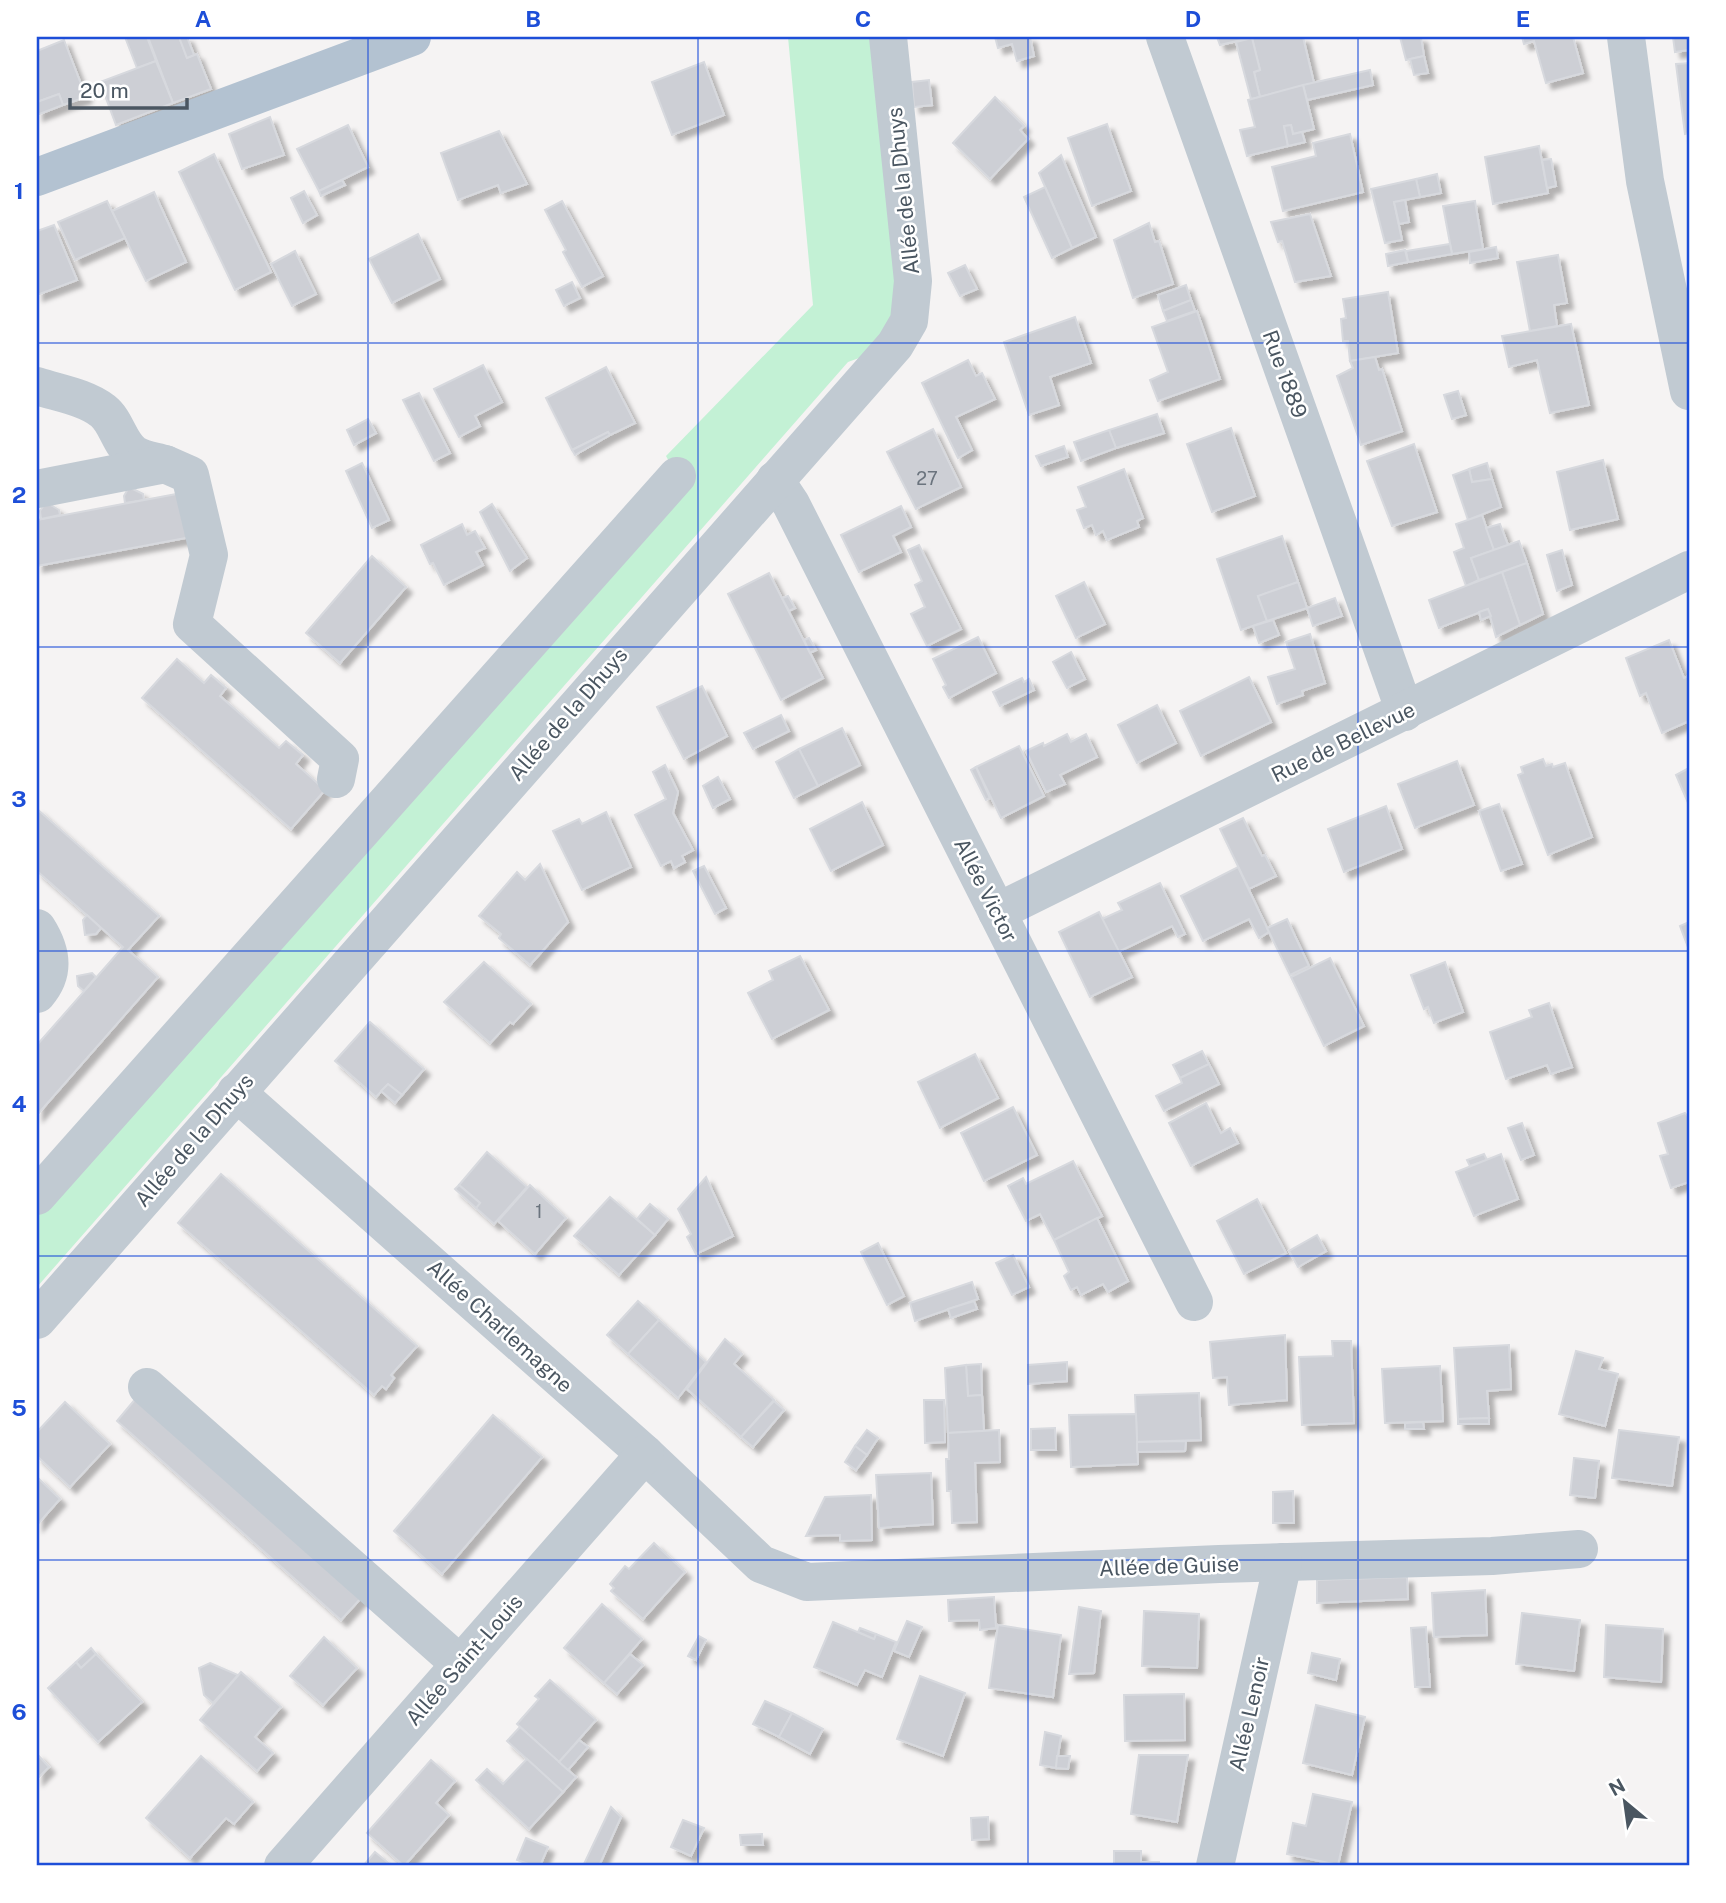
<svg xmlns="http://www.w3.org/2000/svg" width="1726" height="1903" font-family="'Public Sans',sans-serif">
<defs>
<filter id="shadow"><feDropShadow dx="6" dy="6" stdDeviation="2" flood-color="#0004"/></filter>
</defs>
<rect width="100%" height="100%" fill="#f5f3f3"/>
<polygon fill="#c3f1d5" points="788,37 888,37 913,281 895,345 848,362 37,1287 37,1196 677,476 666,456 813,305"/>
<g fill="#cdcfd5" stroke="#d7d9de" stroke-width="2" filter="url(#shadow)">
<polygon points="125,37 147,37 156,61 137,68"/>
<polygon points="148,37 179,37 187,58 197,54 211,89 173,103"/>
<polygon points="179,37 187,37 194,55 187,58"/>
<polygon points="995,37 1030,37 1034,56 1017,61 1012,44 998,48"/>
<polygon points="1217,37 1254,37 1220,45"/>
<polygon points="1303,37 1314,83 1260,97 1254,72 1260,70 1252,38"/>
<polygon points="1400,37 1421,37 1424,56 1406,60"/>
<polygon points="1522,37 1573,37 1583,73 1546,83 1534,41 1524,44"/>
<polygon points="1673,37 1689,37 1689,50 1675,52"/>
<polygon points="1252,38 1260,70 1254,72 1260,97 1251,99 1236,42"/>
<polygon points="64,40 86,97 63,105 59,94 37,102 37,51"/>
<polygon points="1424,56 1428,73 1414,75 1410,59"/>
<polygon points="156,61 173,103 116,125 100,82"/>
<polygon points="704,62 724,115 672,135 652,82"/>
<polygon points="1689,63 1689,133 1685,134 1676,64"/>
<polygon points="1370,70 1373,85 1307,100 1303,85"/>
<polygon points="929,80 932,105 914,107 912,82"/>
<polygon points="1303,85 1314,129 1293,134 1291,125 1284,126 1288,146 1247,156 1240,130 1255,127 1248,100"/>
<polygon points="59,94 63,105 37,115 37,102"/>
<polygon points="995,97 1024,126 1020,130 1028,139 990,179 953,143"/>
<polygon points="270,117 284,155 242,169 229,134"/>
<polygon points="1107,124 1131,191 1092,206 1068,138"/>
<polygon points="348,125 368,167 319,191 297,149"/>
<polygon points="1291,125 1293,134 1302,132 1305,142 1288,146 1284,126"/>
<polygon points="499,131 527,184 501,193 498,185 458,200 441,153"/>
<polygon points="1350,134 1363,192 1283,211 1272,167 1316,156 1313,143"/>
<polygon points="1539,146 1548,193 1493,204 1485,157"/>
<polygon points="214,154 271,272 235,290 179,172"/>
<polygon points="1061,155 1096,237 1072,248 1039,173"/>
<polygon points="1551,159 1556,186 1547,188 1542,160"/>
<polygon points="1437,174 1441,193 1420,197 1416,179"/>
<polygon points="1416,179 1420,197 1394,202 1402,240 1385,243 1371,189"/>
<polygon points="342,180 345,185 321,196 319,191"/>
<polygon points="1045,187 1072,248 1052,258 1024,197"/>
<polygon points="304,191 317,215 303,223 291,198"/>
<polygon points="154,192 186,262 146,281 112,211"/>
<polygon points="1405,200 1409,222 1399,224 1394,202"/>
<polygon points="107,201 125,238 75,260 58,222"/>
<polygon points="562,201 603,276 582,287 563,252 566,250 545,210"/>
<polygon points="1475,201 1483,249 1452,254 1443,206"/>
<polygon points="1310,214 1331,276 1295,282 1282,241 1278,242 1271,222"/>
<polygon points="1149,223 1155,242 1159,241 1173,284 1133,298 1114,240"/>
<polygon points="54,225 77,280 37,295 37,231"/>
<polygon points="418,234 440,279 392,303 369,259"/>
<polygon points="1450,244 1452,254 1408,262 1406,251"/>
<polygon points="1496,247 1498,258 1470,263 1469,252"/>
<polygon points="1405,250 1408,262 1388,266 1386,254"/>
<polygon points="295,251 316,294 292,306 271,264"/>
<polygon points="1558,255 1567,303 1554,305 1557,326 1530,331 1517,262"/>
<polygon points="965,265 977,289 960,296 948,273"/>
<polygon points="572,282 580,298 564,306 556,290"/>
<polygon points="1186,285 1191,300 1163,311 1158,295"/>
<polygon points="1388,292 1398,353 1350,361 1348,341 1343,341 1341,319 1346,318 1343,299"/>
<polygon points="1191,300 1195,311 1167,321 1163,311"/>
<polygon points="1197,311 1220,379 1158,401 1150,380 1168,372 1152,327"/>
<polygon points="1075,317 1091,363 1050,377 1059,405 1029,415 1004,342"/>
<polygon points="1571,324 1589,405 1550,413 1537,360 1509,367 1502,336"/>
<polygon points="1375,357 1379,370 1382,369 1402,431 1361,445 1337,376 1353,368 1350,361"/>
<polygon points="968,360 976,376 982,373 995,399 956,417 972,450 958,458 922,383"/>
<polygon points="483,365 502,402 475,416 480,426 459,437 434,389"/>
<polygon points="606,367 635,423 610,435 608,432 572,450 546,398"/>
<polygon points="1458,391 1466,415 1452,419 1444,395"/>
<polygon points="419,393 450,453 434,461 403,400"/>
<polygon points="1157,414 1164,433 1116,448 1109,430"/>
<polygon points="368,419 376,433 354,445 347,430"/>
<polygon points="1231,428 1255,496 1212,512 1187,444"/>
<polygon points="933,429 961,487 916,509 887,452"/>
<polygon points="1109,430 1116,448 1081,461 1074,442"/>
<polygon points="608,432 610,435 575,455 572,450"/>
<polygon points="1414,444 1437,512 1392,526 1367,461"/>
<polygon points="1064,446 1068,457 1041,466 1036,456"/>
<polygon points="1603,460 1618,519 1570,530 1557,472"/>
<polygon points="362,463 389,520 372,528 346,471"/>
<polygon points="1487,463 1492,479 1472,482 1469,469"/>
<polygon points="1124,469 1143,518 1137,521 1139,527 1107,540 1103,531 1096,535 1092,525 1084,528 1077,510 1086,507 1078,487"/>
<polygon points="1469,469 1472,482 1492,479 1501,507 1468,520 1453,475"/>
<polygon points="129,487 143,494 144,500 125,503 124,496"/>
<polygon points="182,493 191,537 37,566 37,520"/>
<polygon points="46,502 59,510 60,515 41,519 40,511"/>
<polygon points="492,504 527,558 510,571 480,512"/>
<polygon points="901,506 911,527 893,536 901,552 859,572 841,535"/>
<polygon points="1482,515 1494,550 1471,558 1479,580 1466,586 1454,552 1464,548 1456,524"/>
<polygon points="462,524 467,535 475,531 485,548 476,552 483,565 444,585 433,563 430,564 421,545"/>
<polygon points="1500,524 1508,545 1494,550 1486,528"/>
<polygon points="1282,536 1298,582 1258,596 1267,621 1241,630 1217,559"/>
<polygon points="1519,541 1527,563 1479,580 1471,558"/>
<polygon points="919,545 961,629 927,646 911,614 925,607 915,585 922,581 908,550"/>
<polygon points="1562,550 1572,585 1557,591 1547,555"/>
<polygon points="372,556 406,587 340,663 306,633"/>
<polygon points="1527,563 1543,614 1520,625 1502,572"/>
<polygon points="1502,572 1520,625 1496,637 1488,609 1439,628 1429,600"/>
<polygon points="769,573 823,678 781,700 728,594"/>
<polygon points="1084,582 1105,624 1076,638 1056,596"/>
<polygon points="1298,582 1307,608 1267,621 1258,596"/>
<polygon points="788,596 795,608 789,611 782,598"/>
<polygon points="1335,598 1342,616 1313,626 1307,608"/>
<polygon points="1488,609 1491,616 1481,620 1479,612"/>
<polygon points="1273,620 1279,635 1259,643 1253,626"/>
<polygon points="1310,634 1325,683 1302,691 1303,695 1277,704 1268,677 1295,669 1286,642"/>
<polygon points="978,637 996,673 949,698 943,687 946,685 933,659"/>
<polygon points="809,638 816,650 810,653 804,640"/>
<polygon points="1669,640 1684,678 1689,676 1689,721 1662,733 1646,693 1640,696 1626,658"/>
<polygon points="1071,652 1085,679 1067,688 1053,662"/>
<polygon points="177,659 204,683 211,675 226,688 220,696 279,748 286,741 303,755 296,764 325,790 291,829 142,698"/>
<polygon points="1249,677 1271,722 1201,756 1180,711"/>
<polygon points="1022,678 1024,682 1029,679 1034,690 1000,706 993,692"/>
<polygon points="702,686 727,736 684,759 657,707"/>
<polygon points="1157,705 1176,743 1137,763 1118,725"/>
<polygon points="781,715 789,731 753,749 744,733"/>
<polygon points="842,728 860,765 818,786 799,749"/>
<polygon points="1067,734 1071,742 1086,734 1097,757 1060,775 1065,784 1046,792 1026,751 1043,743 1044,746"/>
<polygon points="1019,746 1044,796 1001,818 976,767"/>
<polygon points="799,749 818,786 794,798 776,762"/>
<polygon points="1543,759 1546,766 1552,764 1553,767 1565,763 1592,837 1548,855 1518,775 1523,773 1521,767"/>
<polygon points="1457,761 1474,805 1415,828 1398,784"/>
<polygon points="665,765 678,792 673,813 693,850 682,856 685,862 674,868 671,861 661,866 635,815 666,799 653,772"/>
<polygon points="976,767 990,798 986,800 971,770"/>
<polygon points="1689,768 1689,805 1676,775"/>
<polygon points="718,777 730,799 713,808 703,786"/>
<polygon points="862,802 883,845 831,871 810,829"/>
<polygon points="1499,804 1522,864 1501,871 1479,811"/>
<polygon points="1386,806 1402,849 1344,872 1328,829"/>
<polygon points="37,809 159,916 128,950 158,977 37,1115 37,1045 123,947 37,871"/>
<polygon points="606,812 631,867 582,890 553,831 579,819 582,824"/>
<polygon points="1243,818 1262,856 1265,855 1276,876 1249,889 1220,829"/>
<polygon points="540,864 568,922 530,965 499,938 501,934 479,916 517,872 525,880"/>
<polygon points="704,866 726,908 715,914 693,871"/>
<polygon points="1238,867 1269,932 1259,938 1249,919 1203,941 1181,896"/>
<polygon points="1160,883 1185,934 1178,937 1172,926 1118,952 1102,919 1122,910 1118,903"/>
<polygon points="1099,912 1132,977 1090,997 1059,932"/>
<polygon points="87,915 101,928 96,934 85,935 83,920"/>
<polygon points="1287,919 1309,966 1290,975 1267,928"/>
<polygon points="1689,922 1689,950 1680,926"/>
<polygon points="800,956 829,1010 772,1039 748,993 773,980 769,971"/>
<polygon points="1330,958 1364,1026 1324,1046 1291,977"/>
<polygon points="484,962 531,1004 513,1024 510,1022 490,1043 444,1002"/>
<polygon points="1445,962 1463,1012 1434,1023 1428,1007 1424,1009 1411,975"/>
<polygon points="92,973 96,977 84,991 78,986 77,976"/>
<polygon points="1549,1003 1572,1067 1551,1074 1547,1065 1506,1079 1490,1032 1532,1017 1529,1010"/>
<polygon points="370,1022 424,1069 402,1095 388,1084 376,1097 335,1061"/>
<polygon points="1202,1051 1209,1064 1180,1078 1173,1065"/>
<polygon points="975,1054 998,1098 940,1128 918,1082"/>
<polygon points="1209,1064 1219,1084 1164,1111 1156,1096 1182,1083 1180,1078"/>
<polygon points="388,1084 402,1095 395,1103 381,1091"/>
<polygon points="1206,1103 1221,1133 1230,1128 1238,1143 1191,1166 1169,1123"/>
<polygon points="1013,1107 1037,1155 984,1181 961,1133"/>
<polygon points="1685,1113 1689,1118 1689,1182 1671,1188 1660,1156 1668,1154 1658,1123"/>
<polygon points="1522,1123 1534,1155 1521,1160 1508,1128"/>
<polygon points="487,1152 527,1187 494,1224 476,1208 480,1203 459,1185"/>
<polygon points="1484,1154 1487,1160 1470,1166 1467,1160"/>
<polygon points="1501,1154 1518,1199 1474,1216 1456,1172"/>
<polygon points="1073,1161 1102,1216 1054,1240 1040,1214 1026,1221 1008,1186 1023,1178 1026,1184"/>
<polygon points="221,1174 417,1346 391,1375 394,1378 386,1389 382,1386 374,1395 178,1223"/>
<polygon points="706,1177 733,1236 696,1254 687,1237 691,1234 678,1209"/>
<polygon points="459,1185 480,1203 476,1208 455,1189"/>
<polygon points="530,1185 566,1218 535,1254 498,1221"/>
<polygon points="610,1197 655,1235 619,1275 574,1236"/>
<polygon points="1257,1199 1286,1253 1244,1274 1217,1221"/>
<polygon points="650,1204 668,1219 655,1235 637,1219"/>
<polygon points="1097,1218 1128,1281 1108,1292 1103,1284 1081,1295 1077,1287 1071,1290 1064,1276 1069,1272 1054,1240"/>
<polygon points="1317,1235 1326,1251 1298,1267 1289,1251"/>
<polygon points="878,1243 904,1296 887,1305 861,1252"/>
<polygon points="1013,1255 1029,1287 1012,1295 996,1263"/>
<polygon points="972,1282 978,1299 915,1321 910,1303"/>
<polygon points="638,1301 659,1320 628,1354 607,1335"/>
<polygon points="974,1301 977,1309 951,1318 948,1309"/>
<polygon points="659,1320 706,1362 678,1398 628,1354"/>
<polygon points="1285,1335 1287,1400 1229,1405 1227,1377 1213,1378 1210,1342"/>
<polygon points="725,1339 742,1354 734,1364 774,1400 741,1437 687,1389"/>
<polygon points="1332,1341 1351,1341 1354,1423 1302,1425 1299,1357 1333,1356"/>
<polygon points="1509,1345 1511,1389 1487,1391 1489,1418 1458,1419 1454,1348"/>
<polygon points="1576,1351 1603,1358 1599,1369 1618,1374 1605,1426 1559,1414"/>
<polygon points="1067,1362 1067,1381 1028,1384 1028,1365"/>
<polygon points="981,1364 982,1395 968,1396 966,1365"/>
<polygon points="966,1365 968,1396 982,1395 984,1431 948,1433 945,1368"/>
<polygon points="1440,1366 1443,1421 1385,1423 1382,1369"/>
<polygon points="1199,1393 1201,1440 1137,1442 1135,1395"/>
<polygon points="137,1397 362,1597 341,1620 117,1421"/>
<polygon points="924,1400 944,1400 945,1442 925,1443"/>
<polygon points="774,1401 784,1410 753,1447 741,1437"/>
<polygon points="65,1402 110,1444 70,1487 37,1456 37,1432"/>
<polygon points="1136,1414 1138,1464 1071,1467 1069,1415"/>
<polygon points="493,1415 542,1457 442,1574 394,1531"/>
<polygon points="1489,1418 1489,1424 1458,1424 1458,1419"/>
<polygon points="1423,1422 1424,1429 1405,1429 1405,1423"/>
<polygon points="1055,1428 1056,1450 1031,1450 1031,1429"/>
<polygon points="867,1430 878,1438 867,1455 855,1446"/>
<polygon points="999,1430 1000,1462 975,1463 977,1522 952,1523 951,1491 947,1491 946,1459 949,1459 948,1433"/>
<polygon points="1619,1430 1679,1437 1672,1486 1612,1478"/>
<polygon points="1186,1441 1185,1451 1137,1452 1137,1442"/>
<polygon points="855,1446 867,1455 856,1470 845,1462"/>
<polygon points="1574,1458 1599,1461 1595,1498 1570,1495"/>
<polygon points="931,1473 933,1524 879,1528 876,1475"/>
<polygon points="37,1477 60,1499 37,1525"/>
<polygon points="1293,1491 1294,1523 1273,1523 1273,1492"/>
<polygon points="871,1495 872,1540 840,1541 840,1535 806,1536 825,1497"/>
<polygon points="654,1543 685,1572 643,1619 611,1591 614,1588 610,1584 625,1566 629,1569"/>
<polygon points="1407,1577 1408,1599 1317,1603 1317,1580"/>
<polygon points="1485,1590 1487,1635 1434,1637 1432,1593"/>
<polygon points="994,1597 996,1628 980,1630 979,1620 949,1621 948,1600"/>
<polygon points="602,1604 642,1639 604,1683 564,1648"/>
<polygon points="1079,1607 1101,1611 1094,1673 1069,1674"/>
<polygon points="1144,1611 1199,1614 1197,1668 1142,1666"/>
<polygon points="1522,1613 1580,1620 1574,1671 1516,1664"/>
<polygon points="907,1621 922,1627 909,1657 894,1651"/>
<polygon points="833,1622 874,1639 876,1634 896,1642 882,1677 865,1670 857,1685 814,1667"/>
<polygon points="998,1625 1061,1635 1053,1697 989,1688"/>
<polygon points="1606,1625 1663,1629 1661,1682 1604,1677"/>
<polygon points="1426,1627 1430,1687 1415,1687 1411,1628"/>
<polygon points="860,1628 876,1634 874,1639 858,1632"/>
<polygon points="699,1636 706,1640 696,1660 688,1656"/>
<polygon points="324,1637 357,1668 323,1705 290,1676"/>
<polygon points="91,1648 96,1654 81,1668 76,1662"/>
<polygon points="1312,1653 1340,1659 1336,1680 1308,1673"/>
<polygon points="96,1654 142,1702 98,1742 48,1688 76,1662 81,1668"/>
<polygon points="630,1654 643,1665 617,1694 604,1683"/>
<polygon points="210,1663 238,1675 213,1703 204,1695 199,1668"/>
<polygon points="241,1672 281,1707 255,1737 273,1753 257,1771 200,1720"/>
<polygon points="920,1676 965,1693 943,1756 897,1739"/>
<polygon points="550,1680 596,1720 559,1762 517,1724 539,1699 535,1696"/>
<polygon points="1184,1694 1185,1740 1125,1741 1124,1695"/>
<polygon points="765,1701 792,1713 779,1737 753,1724"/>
<polygon points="1316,1705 1365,1717 1352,1775 1303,1763"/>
<polygon points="792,1713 823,1729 810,1754 779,1737"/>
<polygon points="520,1727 576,1777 563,1792 507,1741"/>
<polygon points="1045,1732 1061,1736 1056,1768 1040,1765"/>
<polygon points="579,1740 588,1747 568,1770 559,1762"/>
<polygon points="37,1754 49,1767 37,1779"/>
<polygon points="1139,1755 1188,1755 1177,1822 1131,1814"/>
<polygon points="201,1756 253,1802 234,1824 226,1818 190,1858 146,1818"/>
<polygon points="1057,1756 1070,1756 1068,1769 1056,1768"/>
<polygon points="527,1759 563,1792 529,1829 476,1780 487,1769 503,1784"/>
<polygon points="431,1760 455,1781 436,1803 449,1815 404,1866 367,1833"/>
<polygon points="1313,1794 1352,1802 1338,1865 1287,1854 1293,1823 1306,1826"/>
<polygon points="611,1807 621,1817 599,1866 583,1866"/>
<polygon points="988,1817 989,1839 972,1840 971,1818"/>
<polygon points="683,1820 704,1828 691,1856 671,1847"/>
<polygon points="762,1834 763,1845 741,1845 740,1835"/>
<polygon points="526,1838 548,1847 540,1866 534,1866 517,1860"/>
<polygon points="1114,1851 1141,1851 1141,1862 1159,1862 1159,1866 1114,1866"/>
<polygon points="375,1852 392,1866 363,1866"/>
</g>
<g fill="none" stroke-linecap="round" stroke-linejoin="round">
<g stroke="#c1cad2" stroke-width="38">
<polyline points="1165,37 1405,712"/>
<polyline points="1626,37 1645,181 1689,391"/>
<path d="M37 386C58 393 85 397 103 411 117 422 119 444 134 454 143 460 156 461 165 464"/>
<polyline points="775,480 791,504 1194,1302"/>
<polyline points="37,489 165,464 190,475 209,555 192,624 340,759 336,779"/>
<polyline points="997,912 1689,570"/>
<path d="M37 928C51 950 56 972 37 994"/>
<polyline points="236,1092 645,1454 761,1564 807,1582 1219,1564 1492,1556 1579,1549"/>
<polyline points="37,1196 677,476"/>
<polyline points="37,1320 895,345 909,321 913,281 888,37"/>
<polyline points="147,1387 460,1664"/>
<polyline points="283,1866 645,1454"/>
<polyline points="1215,1866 1283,1562"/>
</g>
<polyline stroke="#b3c2d1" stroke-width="38" points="37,177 412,37"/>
</g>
<path fill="none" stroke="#1d4ed8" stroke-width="2" stroke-opacity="0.55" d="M368 37V1866M698 37V1866M1028 37V1866M1358 37V1866M37 343H1689M37 647H1689M37 951H1689M37 1256H1689M37 1560H1689"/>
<g text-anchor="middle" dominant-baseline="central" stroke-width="5" stroke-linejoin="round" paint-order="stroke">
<g font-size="18" fill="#6b747e">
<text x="927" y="478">27</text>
<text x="539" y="1211">1</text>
</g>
<g font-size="21" fill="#4a5661" stroke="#fff">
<text transform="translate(903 191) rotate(-96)">Allée de la Dhuys</text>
<text transform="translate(1285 374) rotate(70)">Rue 1889</text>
<text transform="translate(568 714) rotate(-49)">Allée de la Dhuys</text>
<text transform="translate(1343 742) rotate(-26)">Rue de Bellevue</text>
<text transform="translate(986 890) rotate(63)">Allée Victor</text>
<text transform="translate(194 1140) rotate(-49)">Allée de la Dhuys</text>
<text transform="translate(500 1326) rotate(42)">Allée Charlemagne</text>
<text transform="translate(1169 1566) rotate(-2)">Allée de Guise</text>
<text transform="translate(464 1660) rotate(-49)">Allée Saint-Louis</text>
<text transform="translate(1249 1714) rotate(-77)">Allée Lenoir</text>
</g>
</g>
<rect width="1726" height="1903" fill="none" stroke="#ffffff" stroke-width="77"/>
<g transform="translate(1625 1802) rotate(331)" stroke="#ffffff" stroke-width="5" paint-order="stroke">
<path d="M0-5L12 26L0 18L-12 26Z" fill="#4a5661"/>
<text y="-10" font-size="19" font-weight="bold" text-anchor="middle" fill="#4a5661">N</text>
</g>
<path d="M70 98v10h117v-10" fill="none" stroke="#4a5661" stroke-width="3.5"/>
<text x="80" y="98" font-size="21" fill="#4a5661" stroke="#ffffff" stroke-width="5" paint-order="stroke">20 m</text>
<rect x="38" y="38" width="1650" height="1826" fill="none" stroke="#1d4ed8" stroke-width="2.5"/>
<g font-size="23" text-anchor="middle" font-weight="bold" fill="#1d4ed8">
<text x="203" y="27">A</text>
<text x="533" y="27">B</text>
<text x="863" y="27">C</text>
<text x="1193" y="27">D</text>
<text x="1523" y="27">E</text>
<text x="19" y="199">1</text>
<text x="19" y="503">2</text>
<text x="19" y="807">3</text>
<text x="19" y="1112">4</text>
<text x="19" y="1416">5</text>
<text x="19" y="1720">6</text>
</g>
</svg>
